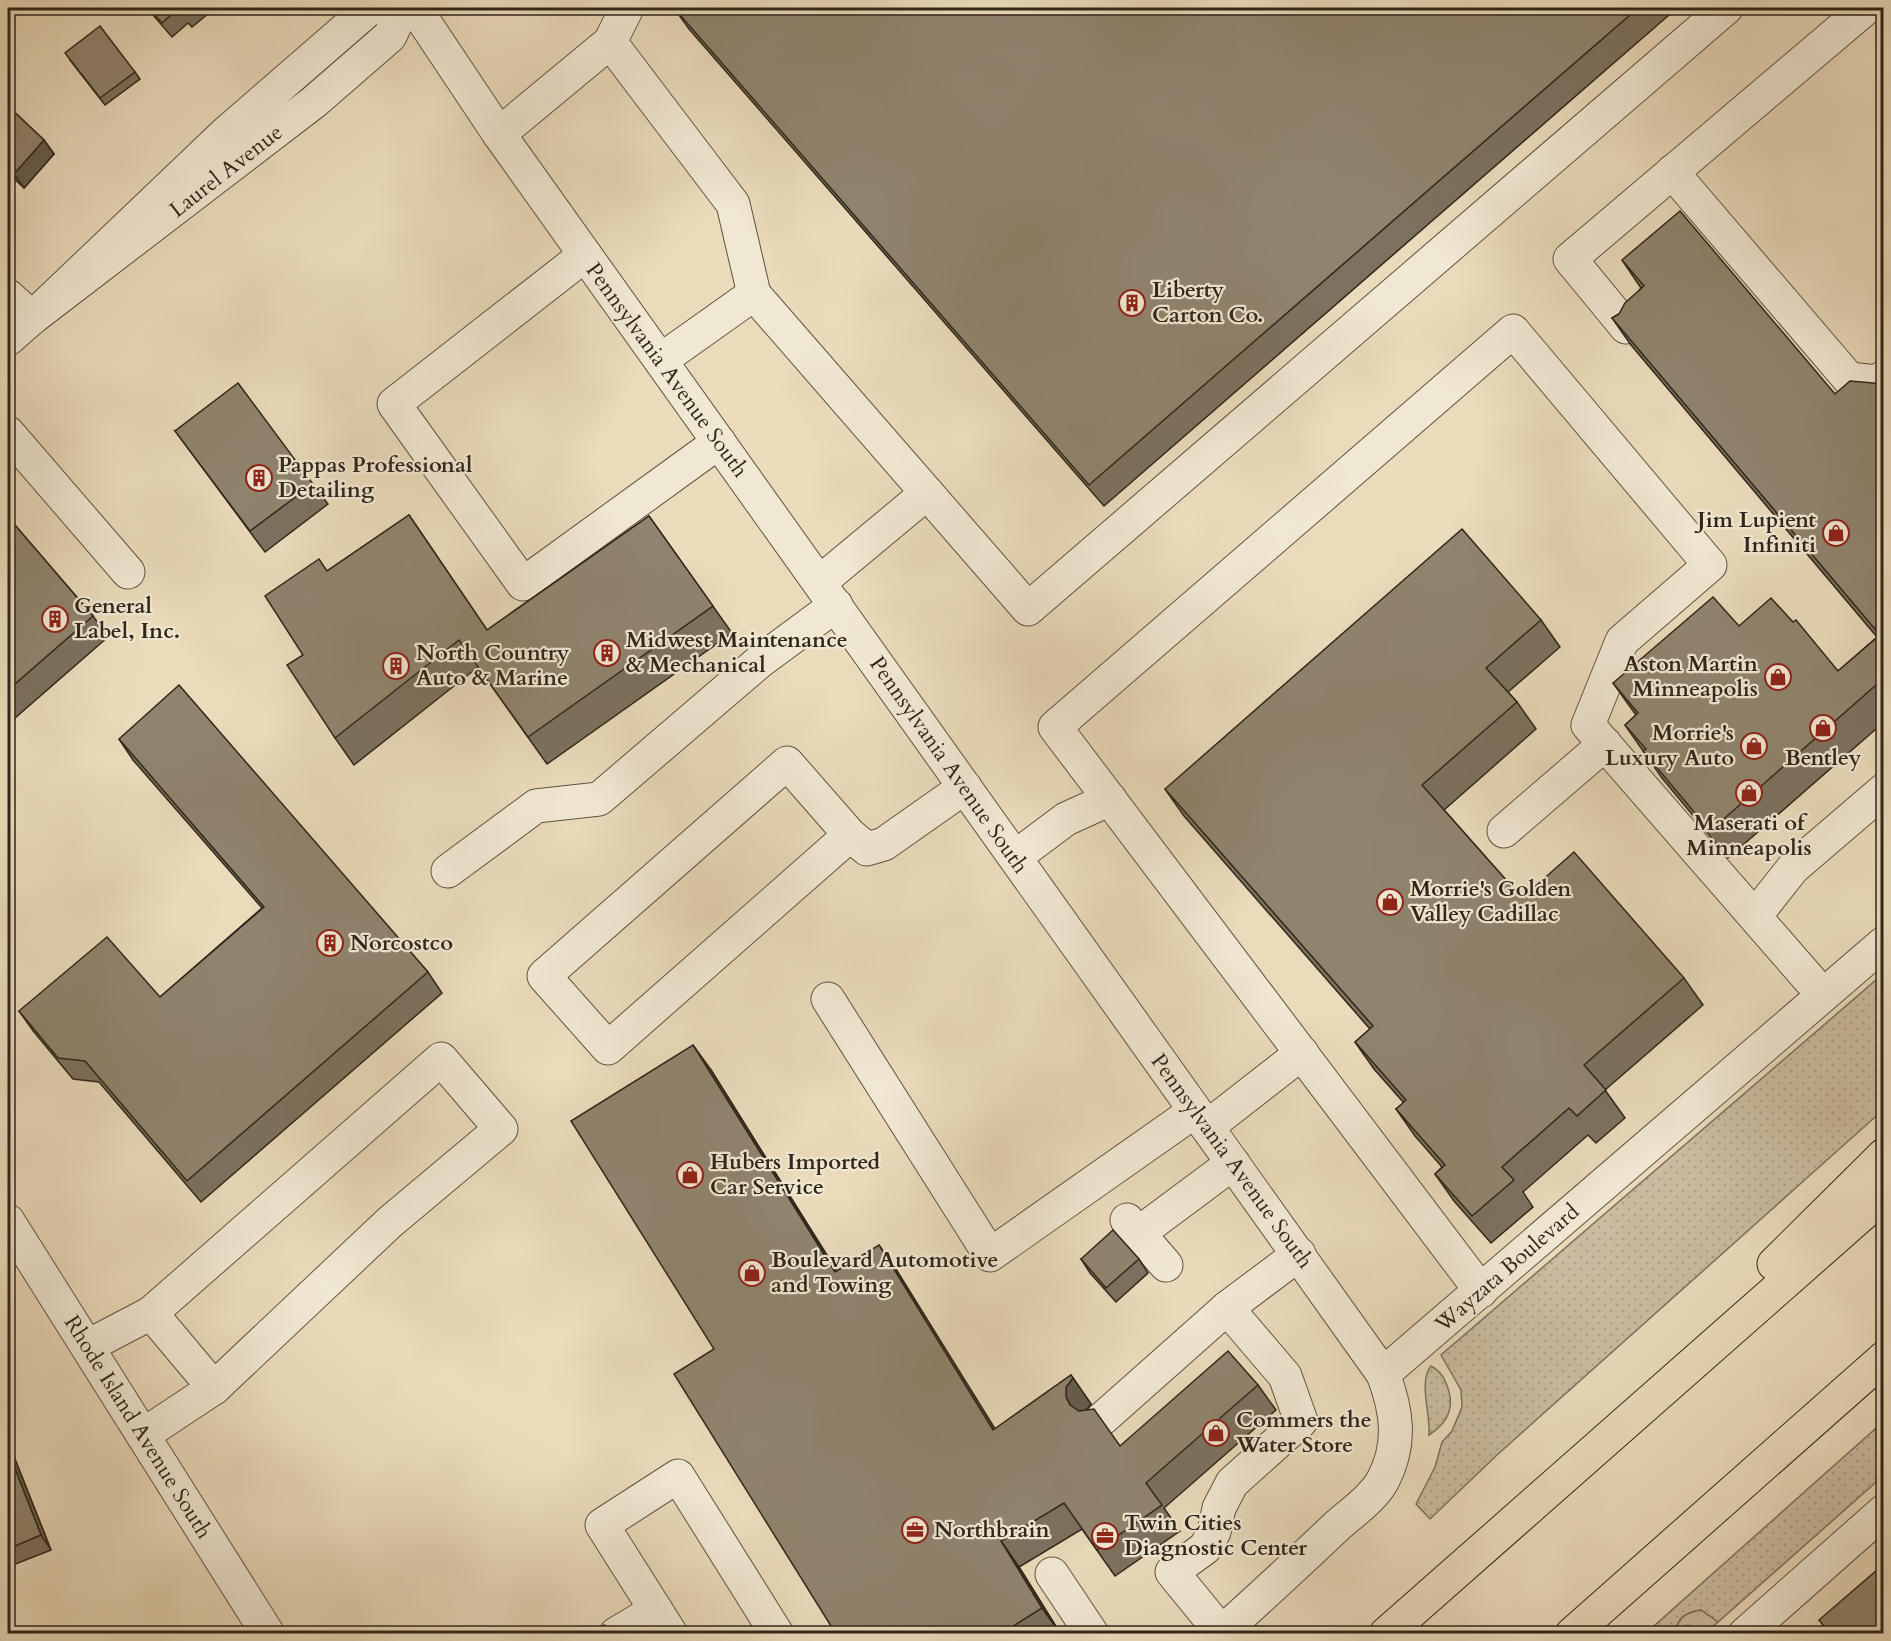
<svg xmlns="http://www.w3.org/2000/svg" width="1891" height="1641" font-family="Cardo,serif">
<defs>
<pattern id="green-dots" width="8" height="8" patternUnits="userSpaceOnUse" patternTransform="scale(1.5)"><rect width="8" height="8" fill="#cabca0"/><path d="M2 2h.1M6 6h.1" fill="none" stroke="#aea189" stroke-width="1.8" stroke-linecap="round"/></pattern>
<pattern id="forest-crowns" width="20" height="18" patternUnits="userSpaceOnUse" patternTransform="scale(1.5)"><rect width="20" height="18" fill="#cabca0"/><path d="M2 6a3 3 0 1 1 6 0M12 15a3 3 0 1 1 6 0" fill="none" stroke="#aea189"/></pattern>
</defs>
<rect width="100%" height="100%" fill="#eadbbb"/>
<filter id="stains"><feTurbulence type="fractalNoise" baseFrequency=".00333" numOctaves="4"/><feColorMatrix values="0 0 0 0 .2 0 0 0 0 .09 0 0 0 0 .02 0 0 0 .5 -.17"/></filter>
<radialGradient id="worn" r=".72"><stop offset=".6" stop-color="#630" stop-opacity="0"/><stop offset="1" stop-color="#630" stop-opacity=".3"/></radialGradient>
<g fill="url(#green-dots)" stroke="#7c715d" stroke-width="1.5">
<polygon points="1883,974 1883,1110 1497,1455 1430,1519 1416,1504 1435,1467 1442,1442 1452,1431 1462,1407 1461,1390 1441,1355"/>
<path d="M1431 1366C1439 1370 1443 1375 1446 1383 1456 1406 1449 1422 1429 1435 1431 1415 1418 1382 1431 1366Z"/>
<path d="M1883 1422V1476L1718 1622 1701 1610C1684 1613 1679 1617 1674 1633L1645 1634Z"/>
</g>
<path fill="url(#forest-crowns)" stroke="#7c715d" stroke-width="1.5" d="M1701 1610 1718 1622 1705 1633H1674C1680 1617 1684 1613 1701 1610Z"/>
<g fill="none" stroke-linecap="round" stroke-linejoin="round">
<defs>
<g id="minor">
<polyline points="370,8 226,133 32,318 314,102 390,36 403,8"/>
<path d="M415 8 499 134 1383 1374C1397 1410 1402 1444 1383 1480 1374 1497 1353 1512 1338 1525 1299 1562 1260 1598 1220 1634"/>
<polyline points="610,42 733,204 754,294 1028,609 1726,8"/>
<polyline points="499,134 610,42 627,8"/>
<polyline points="1672,172 1849,379 1877,382 1884,377"/>
<polyline points="585,255 394,404 523,584 719,442"/>
<polyline points="8,296 32,318 8,339"/>
<polyline points="1626,327 1570,259 1866,8"/>
<polyline points="661,360 754,294"/>
<polyline points="8,433 128,572"/>
<polyline points="820,582 927,493"/>
<polyline points="1504,831 1605,744"/>
<polyline points="850,835 608,1048 544,976 787,763 850,835 867,849 884,844 965,787"/>
<polyline points="1015,857 1066,819 1110,799"/>
<polyline points="448,871 536,806 599,799 759,662 836,605"/>
<polyline points="1755,916 1793,868 1884,790"/>
<polyline points="828,999 990,1255 1195,1111"/>
<polyline points="1207,1127 1302,1053"/>
<polyline points="1127,1220 1166,1265"/>
<polyline points="8,1221 268,1634"/>
<polyline points="1139,1233 1233,1163"/>
<polyline points="1481,1291 1055,727 1513,331 1710,565 1622,641 1588,725 1823,995"/>
<polyline points="151,1313 214,1388"/>
<polyline points="88,1346 151,1313 441,1059 501,1129 390,1222 214,1388 143,1435"/>
<polyline points="1383,1374 1884,943"/>
<polyline points="1102,1419 1227,1308 1299,1254"/>
<polyline points="1052,1574 1092,1634"/>
<polyline points="1221,1632 1172,1572 1205,1548 1214,1532 1219,1508 1232,1483 1301,1421 1285,1376 1227,1308"/>
<polyline points="616,1634 656,1610"/>
<polyline points="671,1634 602,1525 678,1476 777,1634"/>
<polyline points="1745,1634 1884,1511"/>
</g>
<g id="highway">
<polyline points="1774,1264 1884,1155"/>
<polyline points="1386,1634 1884,1195"/>
<polyline points="1572,1634 1884,1358"/>
</g>
</defs>
<use href="#minor" stroke="#5e5342" stroke-width="35"/>
<use href="#highway" stroke="#2f261a" stroke-width="35"/>
<use href="#minor" stroke="#f1e8d3" stroke-width="33"/>
<use href="#highway" stroke="#eadbbb" stroke-width="33"/>
</g>
<g fill="#7c725f" stroke="#2f261a" stroke-width="1.5">
<polygon points="147,8 215,8 192,27 188,23 172,37"/>
<polygon points="674,8 1677,8 1104,506 689,29"/>
<polygon points="70,60 135,72 140,79 105,105"/>
<polygon points="8,106 44,140 54,154 24,188 8,173"/>
<polygon points="1622,260 1835,394 1884,384 1884,722 1728,858 1662,778 1625,725 1636,715 1613,683 1739,626 1793,622 1838,671 1877,637 1631,345 1612,318 1619,314 1641,288"/>
<polygon points="175,431 313,484 328,504 265,552"/>
<polygon points="409,515 487,630 649,516 732,633 547,764 478,667 354,765 335,738 303,655 327,571"/>
<polygon points="8,517 93,616 108,637 8,724"/>
<polygon points="1541,620 1560,647 1508,692 1517,702 1536,729 1444,810 1522,898 1684,978 1703,1005 1605,1090 1625,1118 1596,1143 1588,1135 1523,1192 1533,1207 1491,1243 1454,1201 1435,1174 1442,1167 1415,1136 1396,1109 1404,1103 1374,1069 1355,1042 1370,1029 1184,816 1165,789"/>
<polygon points="119,739 428,972 442,993 201,1202 99,1082 73,1079 34,1032 19,1011 160,997 262,908 133,760"/>
<polygon points="711,1070 837,1271 897,1271 995,1429 1071,1375 1091,1404 1086,1410 1120,1446 1258,1385 1276,1410 1164,1508 1180,1531 1115,1576 1082,1529 1019,1567 1060,1633 836,1634 714,1349"/>
<polygon points="1081,1259 1139,1259 1148,1273 1116,1302 1090,1273"/>
<polygon points="8,1446 13,1454 51,1550 8,1567"/>
</g>
<g fill="#655c4d" stroke="#2f261a" stroke-width="1.5">
<polygon points="44,140 54,154 24,188 14,174"/>
<polygon points="693,1045 711,1070 853,1298 835,1272"/>
<polygon points="879,1245 897,1271 1011,1455 993,1430"/>
<polygon points="1073,1378 1091,1404 1084,1413 1084,1422 1070,1405 1066,1397 1066,1387"/>
<polygon points="8,1446 13,1454 51,1550 41,1535 8,1451"/>
<polygon points="1001,1541 1019,1567 1060,1633 1042,1608"/>
</g>
<g fill="#90846e" stroke="#2f261a" stroke-width="1.5">
<polygon points="148,8 188,8 182,13 178,9 162,23"/>
<polygon points="674,8 1638,8 1089,485"/>
<polygon points="100,26 135,72 100,98 65,53"/>
<polygon points="8,106 44,140 14,174 8,168"/>
<polygon points="1680,211 1835,394 1850,381 1884,384 1884,678 1710,831 1643,751 1646,749 1625,725 1638,713 1613,683 1713,597 1739,626 1771,598 1793,622 1796,620 1838,671 1880,635 1612,318 1619,314 1625,303 1644,286 1622,260"/>
<polygon points="238,383 313,484 250,531 175,431"/>
<polygon points="409,515 487,630 649,516 713,606 528,737 459,640 335,738 287,665 303,655 265,596 319,559 327,571"/>
<polygon points="8,517 93,616 8,690"/>
<polygon points="1462,529 1541,620 1486,668 1517,702 1422,785 1522,898 1574,852 1684,978 1584,1065 1606,1090 1577,1116 1569,1108 1502,1167 1514,1180 1472,1216 1435,1174 1445,1165 1396,1109 1406,1100 1355,1042 1373,1026 1165,789"/>
<polygon points="179,685 428,972 187,1181 85,1061 58,1058 19,1011 107,937 160,997 264,907 119,739"/>
<polygon points="693,1045 835,1272 879,1245 993,1430 1071,1375 1073,1378 1066,1387 1066,1397 1070,1405 1079,1411 1094,1409 1120,1446 1228,1351 1258,1385 1146,1483 1162,1505 1097,1550 1064,1503 1001,1541 1042,1608 1004,1632 1004,1634 836,1634 674,1374 714,1349 571,1121"/>
<polygon points="1113,1230 1139,1259 1106,1288 1081,1259"/>
<polygon points="8,1451 41,1535 8,1549"/>
<polygon points="1884,1564 1884,1634 1814,1634 1823,1625 1819,1620"/>
<polygon points="605,1625 610,1634 586,1634 597,1627"/>
</g>
<defs>
<symbol id="building-ring" viewBox="-11 -11 22 22"><circle r="9.5" fill="#f1e8d3" stroke="#8f2418" stroke-width="1.5"/><path d="M-4-6H4V6H1V3H-1V6H-4ZM-2.5-4.3h1.7v1.8h-1.7ZM.8-4.3h1.7v1.8H.8ZM-2.5-1h1.7V.8h-1.7ZM.8-1h1.7V.8H.8Z" fill="#8f2418"/></symbol>
<symbol id="shop-ring" viewBox="-11 -11 22 22"><circle r="9.5" fill="#f1e8d3" stroke="#8f2418" stroke-width="1.5"/><path d="M-5-2.5h2.3a2.7 3.5 0 0 1 5.4 0H5L5.5 6h-11ZM-1.5-2.5h3a1.5 2.3 0 0 0-3 0Z" fill="#8f2418"/></symbol>
<symbol id="office-ring" viewBox="-11 -11 22 22"><circle r="9.5" fill="#f1e8d3" stroke="#8f2418" stroke-width="1.5"/><path d="M-6-3h4V-5.5h4V-3h4V5H-6ZM-1-4.5V-3h2v-1.5ZM-6 0V1H6V0Z" fill="#8f2418"/></symbol>
</defs>
<g fill-rule="evenodd">
<use href="#building-ring" x="1117" y="288" width="30" height="30"/>
<use href="#building-ring" x="244" y="463" width="30" height="30"/>
<use href="#shop-ring" x="1821" y="518" width="30" height="30"/>
<use href="#building-ring" x="40" y="604" width="30" height="30"/>
<use href="#building-ring" x="592" y="638" width="30" height="30"/>
<use href="#building-ring" x="381" y="651" width="30" height="30"/>
<use href="#shop-ring" x="1763" y="662" width="30" height="30"/>
<use href="#shop-ring" x="1808" y="713" width="30" height="30"/>
<use href="#shop-ring" x="1739" y="731" width="30" height="30"/>
<use href="#shop-ring" x="1734" y="778" width="30" height="30"/>
<use href="#shop-ring" x="1375" y="887" width="30" height="30"/>
<use href="#building-ring" x="315" y="928" width="30" height="30"/>
<use href="#shop-ring" x="675" y="1160" width="30" height="30"/>
<use href="#shop-ring" x="737" y="1258" width="30" height="30"/>
<use href="#shop-ring" x="1201" y="1418" width="30" height="30"/>
<use href="#office-ring" x="900" y="1515" width="30" height="30"/>
<use href="#office-ring" x="1090" y="1521" width="30" height="30"/>
</g>
<g text-anchor="middle" dominant-baseline="central" stroke-width="4.5" stroke-linejoin="round" paint-order="stroke">
<g font-size="22" fill="#2f261a" stroke="#f1e8d3">
<text transform="translate(226 171) rotate(-38)">Laurel Avenue</text>
<text transform="translate(667 370) rotate(54)">Pennsylvania Avenue South</text>
<text transform="translate(949 765) rotate(55)">Pennsylvania Avenue South</text>
<text transform="translate(1232 1161) rotate(54)">Pennsylvania Avenue South</text>
<text transform="translate(1507 1268) rotate(-41)">Wayzata Boulevard</text>
<text transform="translate(138 1427) rotate(58)">Rhode Island Avenue South</text>
</g>
<g font-size="22" font-weight="bold" fill="#2f261a" stroke="#f1e8d3" text-anchor="start">
<text x="1152" y="290">Liberty<tspan x="1152" dy="25">Carton Co.</tspan></text>
<text x="278" y="465">Pappas Professional<tspan x="278" dy="25">Detailing</tspan></text>
<text x="1816" y="520" text-anchor="end">Jim Lupient<tspan x="1816" dy="25">Infiniti</tspan></text>
<text x="74" y="606">General<tspan x="74" dy="25">Label, Inc.</tspan></text>
<text x="626" y="640">Midwest Maintenance<tspan x="626" dy="25">&amp; Mechanical</tspan></text>
<text x="416" y="653">North Country<tspan x="416" dy="25">Auto &amp; Marine</tspan></text>
<text x="1758" y="664" text-anchor="end">Aston Martin<tspan x="1758" dy="25">Minneapolis</tspan></text>
<text x="1734" y="733" text-anchor="end">Morrie's<tspan x="1734" dy="25">Luxury Auto</tspan></text>
<text x="1823" y="758" text-anchor="middle">Bentley</text>
<text x="1749" y="823" text-anchor="middle">Maserati of<tspan x="1749" dy="25">Minneapolis</tspan></text>
<text x="1410" y="889">Morrie's Golden<tspan x="1410" dy="25">Valley Cadillac</tspan></text>
<text x="350" y="943">Norcostco</text>
<text x="710" y="1162">Hubers Imported<tspan x="710" dy="25">Car Service</tspan></text>
<text x="771" y="1260">Boulevard Automotive<tspan x="771" dy="25">and Towing</tspan></text>
<text x="1236" y="1420">Commers the<tspan x="1236" dy="25">Water Store</tspan></text>
<text x="1124" y="1523">Twin Cities<tspan x="1124" dy="25">Diagnostic Center</tspan></text>
<text x="934" y="1530">Northbrain</text>
</g>
</g>
<rect width="1891" height="1641" fill="none" stroke="#eadbbb" stroke-width="30"/>
<rect x="9" y="9" width="1873" height="1623" fill="none" stroke="#2f261a" stroke-width="3"/>
<rect x="15" y="15" width="1861" height="1611" fill="none" stroke="#2f261a" stroke-width="1.5"/>
<rect width="100%" height="100%" filter="url(#stains)"/>
<rect width="100%" height="100%" fill="url(#worn)"/>
</svg>
